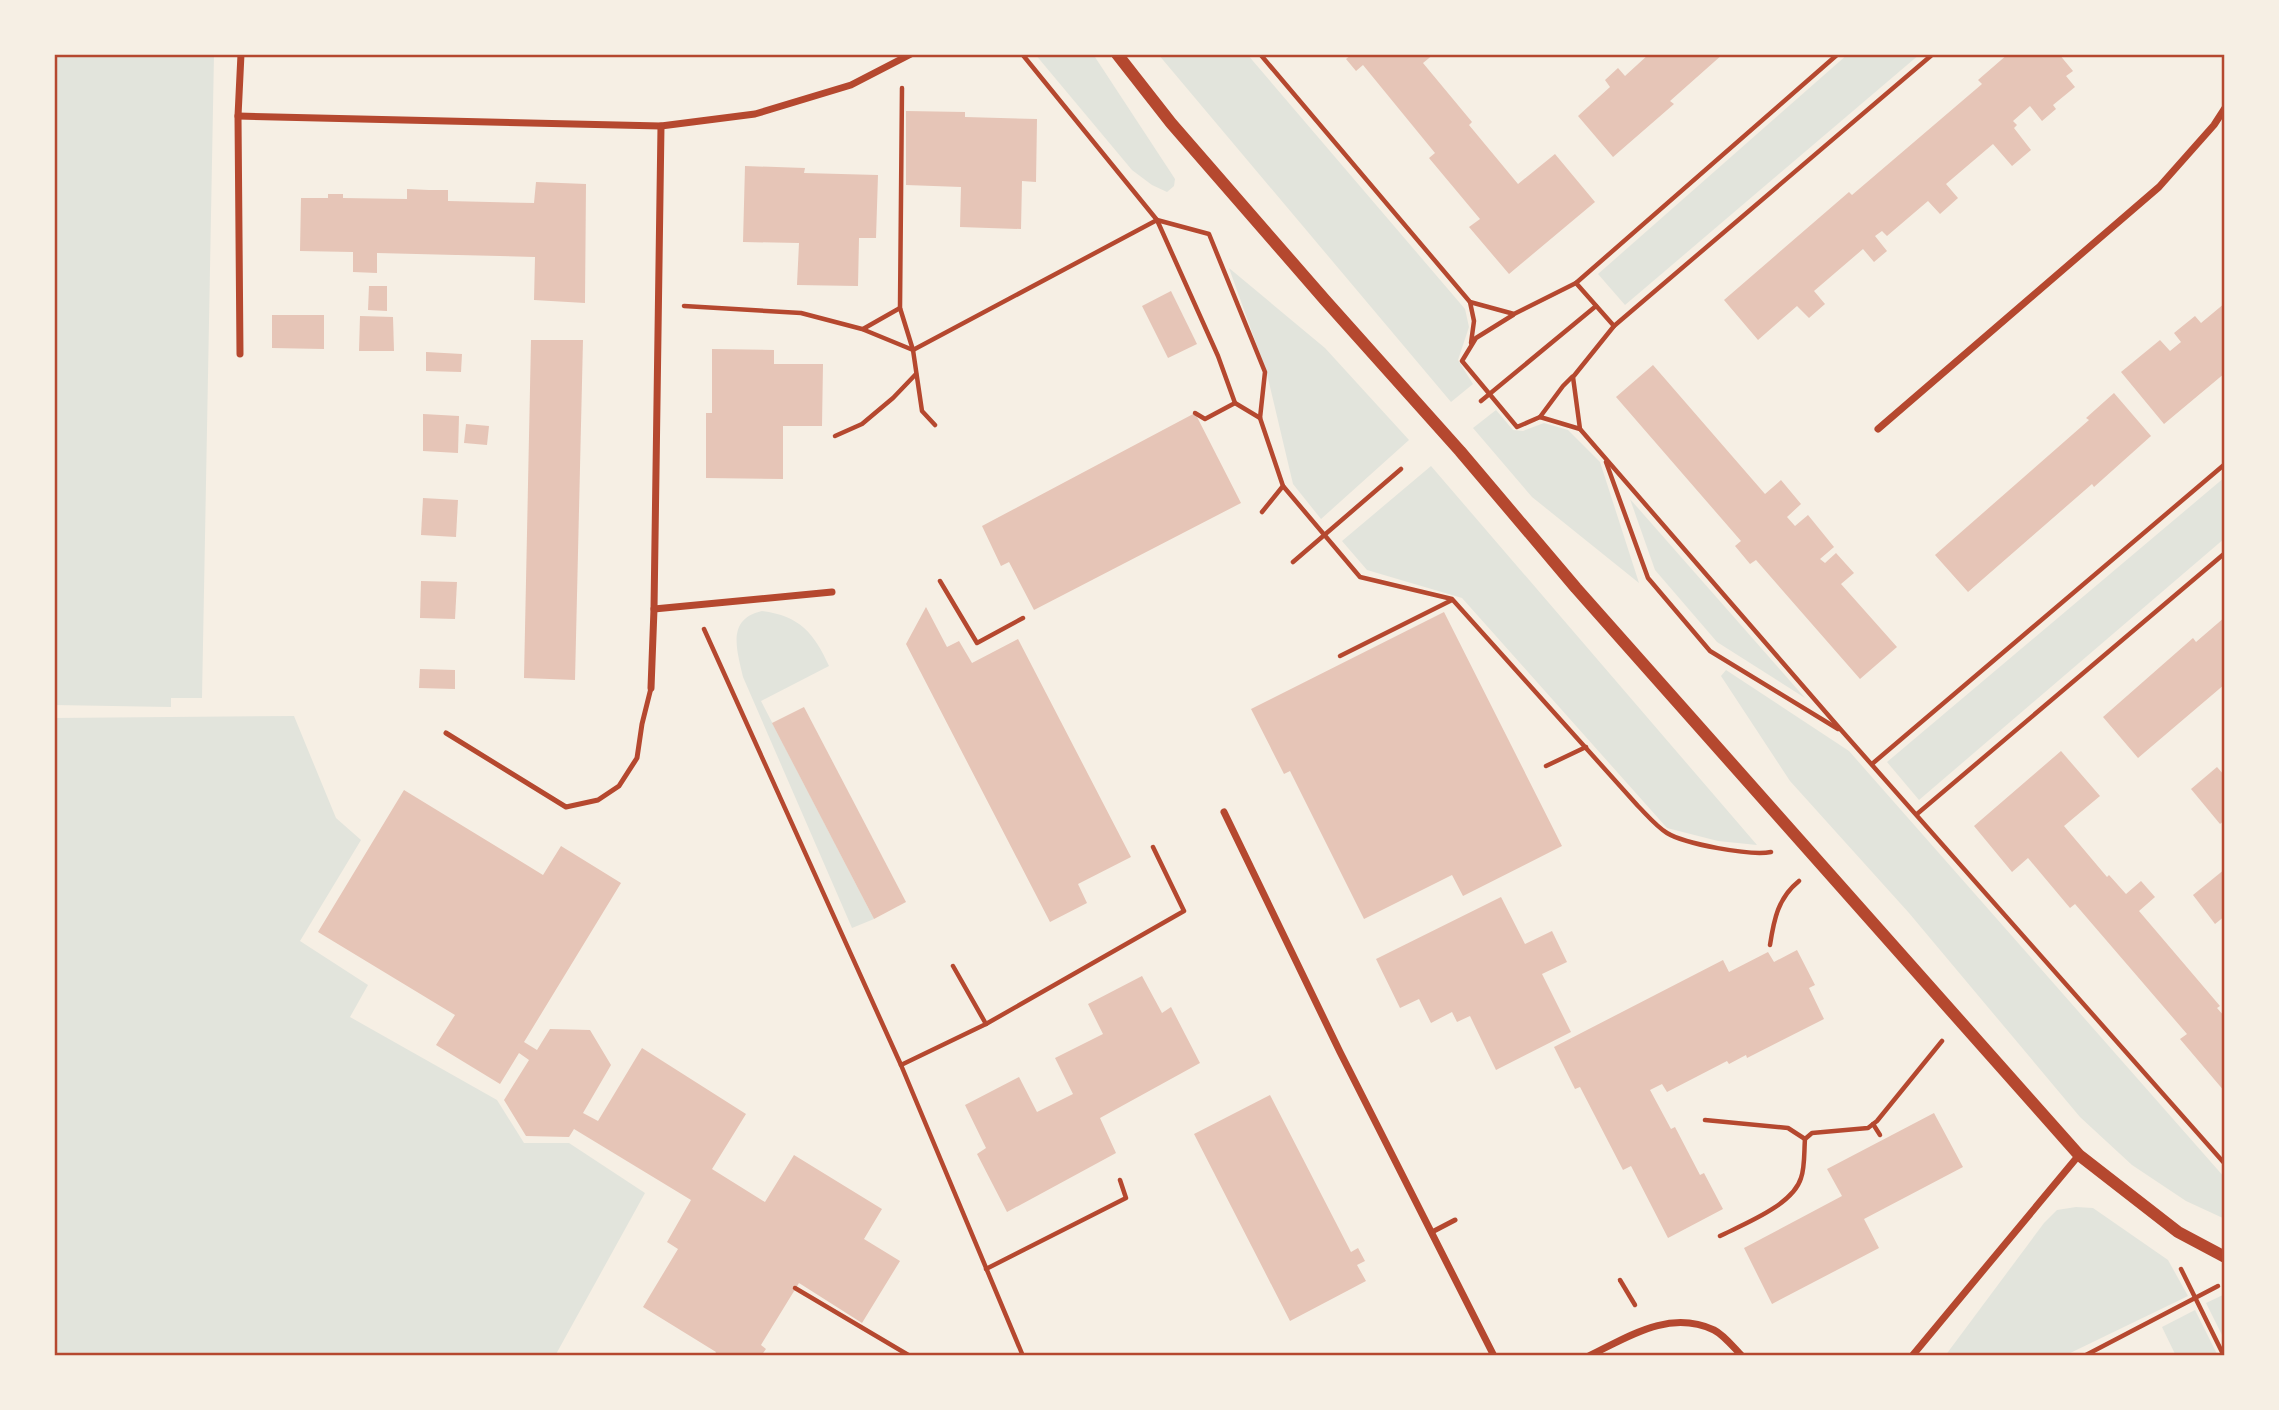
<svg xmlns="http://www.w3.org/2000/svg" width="2279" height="1410" font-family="'Fira Sans Condensed',sans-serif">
<rect width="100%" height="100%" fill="#f6efe4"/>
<g fill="#e2e4dc">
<polygon points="54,54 214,54 202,698 171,698 171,707 54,705"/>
<polygon points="1035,54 1093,54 1175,179 1174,186 1167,192 1152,185 1132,170"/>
<polygon points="1158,54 1247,54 1465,309 1469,327 1458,360 1473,384 1451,402"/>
<polygon points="1848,54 1920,54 1625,305 1598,274"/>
<polygon points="1229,268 1325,348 1409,440 1321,519 1293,484 1267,374"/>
<polygon points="1496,410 1513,430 1523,431 1544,423 1568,430 1600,462 1639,583 1532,497 1473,428"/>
<polygon points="1431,466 1757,845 1718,841 1667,828 1462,598 1367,570 1342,541"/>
<polygon points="2225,477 2225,538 1919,800 1887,762"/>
<polygon points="1630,499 1805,698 1717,642 1655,570"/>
<path d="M762 611C800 616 814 633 829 666L761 701 874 919 852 928 743 677C737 650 726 619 762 611Z"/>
<polygon points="1726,670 1849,751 2225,1178 2225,1219 2186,1201 2132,1165 2080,1117 1909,913 1790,781 1721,676"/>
<polygon points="294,716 336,818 361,840 300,941 368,985 350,1017 497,1100 524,1143 569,1143 645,1193 555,1356 54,1356 54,718"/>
<polygon points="2076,1207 2093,1208 2168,1260 2188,1296 2064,1356 1945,1356 2044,1223 2057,1210"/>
<polygon points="2225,1294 2225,1341 2206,1303"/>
<polygon points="2195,1310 2218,1356 2176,1356 2162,1327"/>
</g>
<g fill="#e6c5b7">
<polygon points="1352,54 1434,54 1423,63 1472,122 1469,125 1518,184 1555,154 1595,202 1509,274 1469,227 1480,219 1429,158 1435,153 1363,65 1356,71 1346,59"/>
<polygon points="1649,54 1723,54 1670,101 1674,104 1613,157 1578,116 1610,87 1605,80 1618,68 1625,76"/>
<polygon points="2008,54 2059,54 2073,71 2066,76 2075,87 2053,105 2056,109 2042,121 2030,106 2013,121 2017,125 2014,128 2031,150 2012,166 1993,144 1946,184 1958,198 1940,214 1928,201 1887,236 1882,231 1875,236 1887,251 1874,262 1863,249 1814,291 1825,304 1809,318 1797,306 1758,340 1724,300 1849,192 1852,195 1982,84 1978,80"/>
<polygon points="906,111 965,112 965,117 1037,119 1036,182 1022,181 1021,229 960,227 961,187 906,185"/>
<polygon points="745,166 805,168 804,173 878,175 876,238 859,238 858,286 797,285 799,243 743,242"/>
<polygon points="536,182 586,184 585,303 534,300 535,257 377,253 377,273 353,272 353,252 300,251 301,198 328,198 328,194 343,194 343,198 407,199 407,189 429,190 448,190 448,201 534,203"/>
<polygon points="369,286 387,286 387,311 368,310"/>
<polygon points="1171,291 1197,344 1168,358 1142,306"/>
<polygon points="2225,303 2225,373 2164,424 2121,372 2160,340 2170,351 2181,342 2174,333 2195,316 2201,323"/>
<polygon points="272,315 324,315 324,349 272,348"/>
<polygon points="360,316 393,317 394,351 359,351"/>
<polygon points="531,340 583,340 575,680 524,678"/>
<polygon points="712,349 774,350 774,364 823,364 822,426 783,426 783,479 706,478 706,413 712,413"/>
<polygon points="426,352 462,354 461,372 426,371"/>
<polygon points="1653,365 1765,494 1781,480 1801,504 1787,517 1795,526 1808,515 1834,547 1820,559 1825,563 1836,553 1854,573 1841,584 1897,647 1860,679 1756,560 1750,564 1735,546 1741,541 1616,397"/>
<polygon points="2114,393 2151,436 2094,487 2092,484 1968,592 1935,555 2089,420 2086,418"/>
<polygon points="1195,413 1241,503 1034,610 1009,562 1001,566 982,526"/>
<polygon points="423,414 459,416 458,453 423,451"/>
<polygon points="466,424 489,426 487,445 464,443"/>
<polygon points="423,498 458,500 456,537 421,535"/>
<polygon points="421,581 457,582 455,619 420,618"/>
<polygon points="926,607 947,647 959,641 972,663 1018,639 1131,857 1078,884 1087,903 1050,922 906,644"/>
<polygon points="1444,612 1562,846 1463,896 1452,875 1364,919 1290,771 1284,774 1251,709"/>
<polygon points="2225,617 2225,684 2138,758 2103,717 2193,638 2196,642"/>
<polygon points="420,669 455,670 455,689 419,688"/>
<polygon points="804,707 906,902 874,919 772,723"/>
<polygon points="2061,751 2100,796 2064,826 2107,877 2109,875 2126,894 2141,881 2155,897 2139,911 2220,1006 2217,1008 2225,1017 2225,1092 2180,1039 2187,1034 2075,904 2070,908 2028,858 2012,872 1974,826"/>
<polygon points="2217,767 2225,776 2225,820 2220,824 2191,789"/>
<polygon points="404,790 543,875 561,846 621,883 524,1042 537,1050 550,1029 590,1030 611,1065 583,1113 598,1121 642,1048 746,1114 712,1169 765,1202 794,1155 882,1209 864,1239 900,1261 862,1323 799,1283 761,1345 766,1349 761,1356 714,1356 716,1352 643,1307 678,1249 667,1242 691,1200 574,1129 569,1137 526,1136 504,1100 529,1060 519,1053 500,1084 436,1045 455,1015 318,932"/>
<polygon points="2225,869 2225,916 2215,924 2193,895"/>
<polygon points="1501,897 1525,944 1552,931 1567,962 1542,974 1571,1032 1496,1070 1470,1016 1457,1022 1452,1012 1431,1023 1419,999 1400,1008 1376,959"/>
<polygon points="1797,950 1815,985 1809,988 1824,1019 1747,1058 1746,1055 1729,1064 1727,1061 1667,1092 1662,1084 1650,1090 1671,1129 1675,1127 1700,1175 1704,1173 1723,1209 1668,1238 1631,1166 1623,1170 1580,1087 1575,1089 1554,1047 1723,960 1729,972 1768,952 1774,962"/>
<polygon points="1142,976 1162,1013 1171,1007 1200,1063 1100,1118 1116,1153 1007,1212 977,1154 986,1148 965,1105 1019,1077 1037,1112 1073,1094 1055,1058 1103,1034 1088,1004"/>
<polygon points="1270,1095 1351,1252 1358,1248 1365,1261 1357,1265 1366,1281 1290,1321 1194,1134"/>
<polygon points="1934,1113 1963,1167 1864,1219 1879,1248 1772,1304 1744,1248 1842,1196 1827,1169"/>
</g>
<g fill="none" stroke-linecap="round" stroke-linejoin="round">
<g stroke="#b5482f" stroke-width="4.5">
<polyline points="1022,54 1157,220 1218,356 1235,403 1260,418"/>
<polyline points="1260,54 1470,302 1514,314 1576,283 1838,54"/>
<polyline points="1933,54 1614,326 1573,377 1580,429 1842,731 2225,1164"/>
<polyline points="902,88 900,308 913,350 922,411 935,425"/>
<polyline points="1576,283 1614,326"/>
<polyline points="1470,302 1474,321 1471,343"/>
<path d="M684 306 801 313 862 329 913 350 1157 220 1209 234 1265 372 1260 418 1283 486 1360 577 1452 599 1638 806C1647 815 1656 826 1667 833 1685 844 1750 856 1771 852"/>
<polyline points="1513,315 1476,338 1462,361 1517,427 1540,417 1580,429"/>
<polyline points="863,329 900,308"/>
<polyline points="1481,401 1596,306"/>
<polyline points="1195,413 1205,419 1235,403"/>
<polyline points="1540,417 1563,386 1572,377"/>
<polyline points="835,436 862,424 893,398 916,374"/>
<polyline points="1606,462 1648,578 1710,651 1838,729"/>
<polyline points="1262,512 1283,486"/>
<polyline points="1293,562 1401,469"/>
<polyline points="940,581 977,643 1023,618"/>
<polyline points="704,629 901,1065 1023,1356"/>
<polyline points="1340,656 1452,600"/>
<polyline points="1872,764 2225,464"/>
<polyline points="1546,766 1586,747"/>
<polyline points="1917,814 2225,553"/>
<path d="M1770 945C1774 919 1778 898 1799 881"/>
<polyline points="953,966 986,1024"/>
<polyline points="901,1065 986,1024 1184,911 1153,847"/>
<polyline points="1705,1120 1788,1128 1805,1139"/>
<polyline points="1873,1124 1880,1135"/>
<path d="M1720 1236C1744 1224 1793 1205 1801 1178 1805 1167 1804 1151 1805 1139L1812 1133 1868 1128 1877 1121 1942 1041"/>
<polyline points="986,1269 1126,1198 1120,1180"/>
<polyline points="2181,1269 2224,1356"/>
<polyline points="1620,1280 1635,1305"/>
<polyline points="795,1288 910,1356"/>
<polyline points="2084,1356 2218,1286"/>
</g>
<g stroke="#b5482f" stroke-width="5">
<polyline points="446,733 566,807 598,800 619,786 637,758 642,724 651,688"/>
<polyline points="1432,1232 1455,1220"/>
</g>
<g stroke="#b5482f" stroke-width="7">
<polyline points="238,116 661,126 755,114 851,85 911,54"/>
<polyline points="240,354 238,116 241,54"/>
<polyline points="1878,429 2159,187 2214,125 2225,108"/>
<polyline points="654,609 832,592"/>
<polyline points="651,688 654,609 661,126"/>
<polyline points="1224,812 1340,1052 1494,1356"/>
<path d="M1589 1356C1628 1337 1669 1309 1714 1330 1724 1335 1734 1348 1742 1356"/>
<polyline points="1912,1356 2079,1155"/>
</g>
<polyline stroke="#b5482f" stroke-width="12" points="1117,54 1171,123 1325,300 1460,451 1576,588 2079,1155 2178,1232 2225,1257"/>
</g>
<rect width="2279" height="1410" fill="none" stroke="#f6efe4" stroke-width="112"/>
<rect x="56" y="56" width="2167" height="1298" fill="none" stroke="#b5482f" stroke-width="2.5"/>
</svg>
